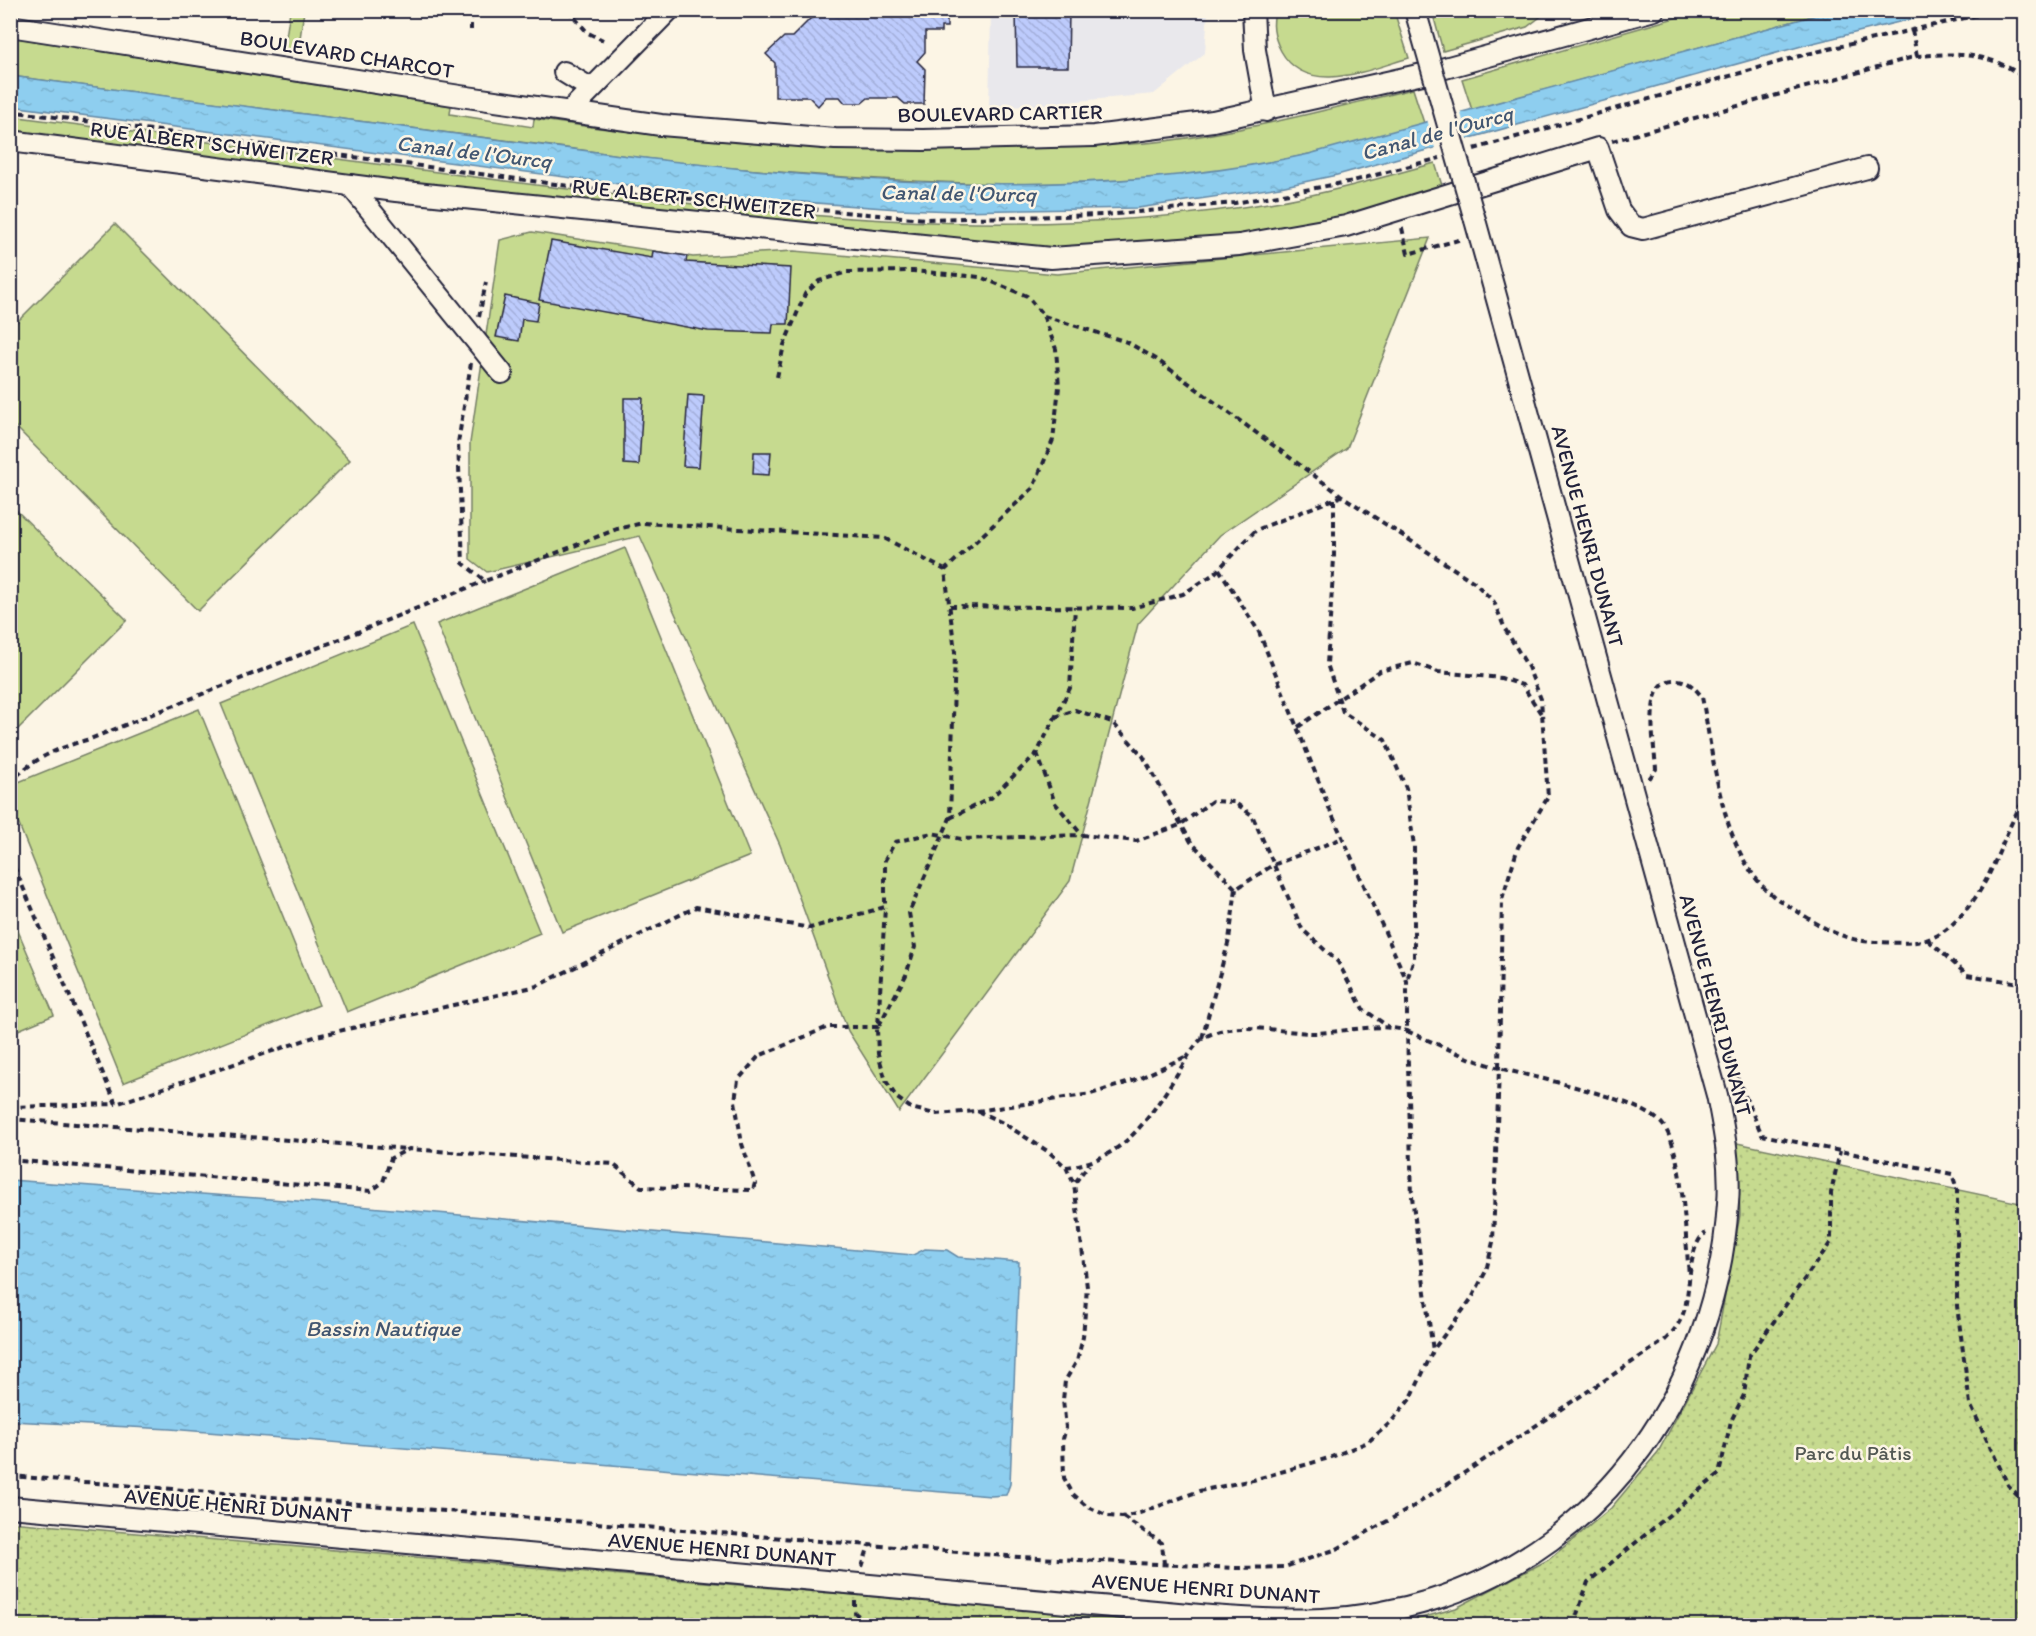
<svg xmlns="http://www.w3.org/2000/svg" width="2036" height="1636" font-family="Itim,sans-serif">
<defs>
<pattern id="park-dots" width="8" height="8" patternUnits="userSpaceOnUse" patternTransform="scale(1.5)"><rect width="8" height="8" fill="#c6da8f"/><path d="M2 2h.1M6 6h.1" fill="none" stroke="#aabb7c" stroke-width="1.8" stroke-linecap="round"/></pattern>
<pattern id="water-ripples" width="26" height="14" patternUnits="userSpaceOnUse" patternTransform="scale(1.5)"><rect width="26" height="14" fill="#8eceef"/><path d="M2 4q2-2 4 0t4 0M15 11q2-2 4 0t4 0" fill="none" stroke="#7ab1ce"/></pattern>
<pattern id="building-back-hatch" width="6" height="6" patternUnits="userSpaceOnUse" patternTransform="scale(1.5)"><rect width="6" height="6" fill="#bdcbfc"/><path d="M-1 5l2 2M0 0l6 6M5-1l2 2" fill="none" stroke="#a2aed9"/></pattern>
</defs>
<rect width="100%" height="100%" fill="#fcf5e5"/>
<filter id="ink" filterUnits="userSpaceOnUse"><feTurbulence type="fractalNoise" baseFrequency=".0167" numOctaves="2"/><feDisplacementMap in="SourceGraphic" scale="12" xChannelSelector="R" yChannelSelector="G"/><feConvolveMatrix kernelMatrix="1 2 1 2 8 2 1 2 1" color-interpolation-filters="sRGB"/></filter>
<g filter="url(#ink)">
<polygon fill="#e9e8ec" points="991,11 1208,11 1205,53 1154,94 989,109"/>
<g fill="#c6da8f" stroke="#747e65" stroke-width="1.5">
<path d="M1276 10 1394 11 1409 58C1370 69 1307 98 1281 51 1274 38 1271 24 1276 10Z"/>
<polygon points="290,11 304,11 298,52 284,50"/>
<polygon points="1432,11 1432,10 1548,11 1527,27 1443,51"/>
<polygon points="1699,11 1831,11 1472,110 1462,79"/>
<path d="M11 37 451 106 450 114 533 127 534 119C706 145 878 155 1052 147 1090 145 1128 146 1165 141 1249 131 1332 108 1413 89L1424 123C1331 151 1237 174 1140 180 993 190 843 178 697 165L11 76Z"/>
<path d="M11 116C170 137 330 158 490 179 751 213 1019 247 1281 201 1333 192 1384 177 1435 163L1444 192 1334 224 1183 245 1032 248 610 208 11 131Z"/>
<polygon points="115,224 350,460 198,611 11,422 11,328"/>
<polygon points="532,232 693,257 794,251 1057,274 1430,238 1347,448 1220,535 1138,624 1070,881 899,1112 848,1031 780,845 640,536 487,572 470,559 470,443 500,240"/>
<polygon points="10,504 127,620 11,736 10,736"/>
<polygon points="625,548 750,856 562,932 437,624"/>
<polygon points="413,625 540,933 347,1012 221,704"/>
<polygon points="199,709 319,1005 123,1083 11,805 11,785"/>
<polygon points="10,912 54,1015 11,1033 10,1033"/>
</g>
<g fill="url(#park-dots)" stroke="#747e65" stroke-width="1.5">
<polygon points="1737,1143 2025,1204 2025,1625 1397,1625 1456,1608 1548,1560 1611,1508 1658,1452 1716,1344 1740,1215"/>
<polygon points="10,1522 1201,1625 11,1625"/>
</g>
<g fill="url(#water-ripples)" stroke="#6389a7" stroke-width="1.5">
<path d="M1831 11H1944L1809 44 1337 175 1280 187 1138 208 957 211 898 209 705 195 11 106V76C182 98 354 120 525 143 782 176 1053 210 1309 154Z"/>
<polygon points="10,1180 324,1203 913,1255 925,1249 947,1250 958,1257 1019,1262 1010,1484 1006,1495 991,1496 170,1429 11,1421"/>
</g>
<polygon fill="#fcf5e5" points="1460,110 1469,142 1436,152 1427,119"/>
<g fill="url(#building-back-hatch)" stroke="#22223b" stroke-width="1.5">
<polygon points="819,10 947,10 947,27 941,27 941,32 925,32 925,52 917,61 925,69 924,104 905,104 898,98 868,98 862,103 845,103 840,97 826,97 818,106 809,97 775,97 775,63 766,54 784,37 792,37"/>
<polygon points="1016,10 1069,10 1068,67 1017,67"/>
<polygon points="551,241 652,258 653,251 687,256 686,262 791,268 788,324 773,324 772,333 708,331 539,300"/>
<polygon points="505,296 539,303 536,321 522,319 519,341 496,337"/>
<polygon points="688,395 704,396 699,467 683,466"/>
<polygon points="624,398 643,398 639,465 624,464"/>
<polygon points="754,452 771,452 769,475 753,474"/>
</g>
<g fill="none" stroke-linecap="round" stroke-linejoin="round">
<defs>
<g id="minor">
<polyline points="1253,10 1255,50 1266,111"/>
<polyline points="1415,10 1421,31"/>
<polyline points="10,26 460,96 661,125 835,139 923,140 1094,136 1213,121 1427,73 1654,10"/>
<polyline points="564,72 590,88"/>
<polyline points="569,112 669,10"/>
<polyline points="10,141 396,191 1051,258 1239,245 1346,226 1598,148 1619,210 1631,226 1643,229 1867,168"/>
<polyline points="350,185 502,373"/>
<path d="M10 1507 1211 1616C1288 1622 1357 1623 1432 1600 1607 1546 1717 1382 1728 1203 1731 1167 1724 1130 1717 1095L1475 220"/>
</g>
</defs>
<use href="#minor" stroke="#22223b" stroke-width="24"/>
<g stroke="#22223b" stroke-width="4" stroke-dasharray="6 4.5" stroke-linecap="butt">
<polyline points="568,10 588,33 603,40"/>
<polyline points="471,30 471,10"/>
<polyline points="1912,30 1917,56"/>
<polyline points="10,111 637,195"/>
<path d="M1612 141 1917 56C1959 53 1991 52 2026 79"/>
<polyline points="1474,149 1807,54 2000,10"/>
<polyline points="645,195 925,219 1105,215 1235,203 1353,181 1440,158"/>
<polyline points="1402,228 1408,254 1462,239"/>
<polyline points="1044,316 1127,342 1156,359 1342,496"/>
<polyline points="479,317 486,282"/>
<polyline points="471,363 458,443 463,563 485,581 617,529 643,523 884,538 945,570 955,652 950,818 909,913 915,947 906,975 877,1029 878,1054 886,1081 897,1098 911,1108 935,1114 977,1111 1003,1123 1049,1152 1066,1167 1074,1184 1089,1164"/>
<polyline points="777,377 784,345 805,294 819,281 847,272 913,271 980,277 1027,296 1043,315 1056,349 1059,387 1053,440 1033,488 945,570"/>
<polyline points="1334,499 1334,559 1327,664 1343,712 1385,740 1406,788 1414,846 1414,958 1407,980"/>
<polyline points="1219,569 1259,632 1330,810 1407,981 1407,1031 1471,1059 1499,1068 1493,1242 1486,1271 1472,1298 1433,1350"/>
<path d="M950 606 1132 608 1183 594 1214 574 1256 530 1342 496 1474 582 1494 602 1505 629 1528 667 1541 699 1548 797 1518 847 1502 899 1499 1068C1535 1078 1642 1098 1663 1125 1684 1152 1685 1238 1689 1274"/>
<polyline points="1055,717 1075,710 1112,722 1143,756 1191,842 1236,889 1273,865 1343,838"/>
<polyline points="1298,727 1380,671 1413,663 1438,672 1501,678 1522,685 1542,715"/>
<polyline points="1037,753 1055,803 1082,835"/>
<path d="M1649 779 1656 769C1655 749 1641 678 1676 680 1688 680 1695 688 1702 697 1714 758 1721 853 1772 895 1782 903 1793 908 1803 915 1828 931 1849 942 1879 942 1904 943 1927 946 1948 928 1995 887 1996 845 2026 796"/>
<path d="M10 783C31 759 60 747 90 739L485 581"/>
<polyline points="950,818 991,798 1037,753 1070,688 1075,607"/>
<polyline points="10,857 116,1104 317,1036 537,986 696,907 810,928 885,907 885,860 895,842 932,833 961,839 1082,835 1136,841 1180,825 1212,801 1234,802 1252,815 1302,929 1338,962 1363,1009 1389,1027"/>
<polyline points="1928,940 1967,975 2026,984"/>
<polyline points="1202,1038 1229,940 1236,889"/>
<polyline points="1728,1057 1762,1135 1952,1174 1957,1189 1957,1306 1970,1404 2008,1485 2026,1503"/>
<polyline points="10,1107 116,1104"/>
<polyline points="977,1111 1091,1094 1136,1080 1189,1055"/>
<polyline points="10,1119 408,1149"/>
<polyline points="10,1160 371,1191 383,1182 391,1158 409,1149 613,1164 641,1187 753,1190 755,1183 742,1144 735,1101 738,1080 759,1056 828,1027 878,1027 885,907"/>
<path d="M1066 1167C1125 1160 1150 1117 1179 1071 1185 1062 1194 1044 1203 1038 1234 1019 1282 1033 1316 1033 1345 1032 1379 1022 1407 1031L1412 1197 1433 1351 1411 1398 1391 1422 1368 1442 1329 1458 1253 1480 1199 1491 1140 1513 1122 1517 1108 1516 1086 1506 1073 1494 1064 1478 1063 1439 1066 1428 1063 1400 1065 1381 1077 1361 1083 1337 1087 1287 1074 1184"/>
<path d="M10 1476 1019 1557 1236 1568 1285 1567 1337 1549 1411 1508 1664 1341C1672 1333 1679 1325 1683 1314 1691 1294 1687 1244 1706 1233"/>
<polyline points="1123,1517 1162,1543 1164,1564"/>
<polyline points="862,1567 869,1545"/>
<polyline points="855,1601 855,1613 871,1626"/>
<polyline points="1506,1626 1543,1618 1568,1626"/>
<polyline points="1573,1626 1588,1582 1719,1474 1731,1421 1744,1395 1749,1356 1831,1242 1831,1193 1840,1151"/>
</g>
<use href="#minor" stroke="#fcf5e5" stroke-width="20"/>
<defs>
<polyline id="minor-bridge" points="1421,31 1475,220"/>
</defs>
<use href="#minor-bridge" stroke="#22223b" stroke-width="24" stroke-linecap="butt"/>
<use href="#minor-bridge" stroke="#fcf5e5" stroke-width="20"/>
</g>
</g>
<g text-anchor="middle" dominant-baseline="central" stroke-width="5" stroke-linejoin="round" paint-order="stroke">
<g font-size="21" fill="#22223b" stroke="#fcf5e5">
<text transform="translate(347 54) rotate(9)">BOULEVARD CHARCOT</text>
<text transform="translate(1000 113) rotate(-1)">BOULEVARD CARTIER</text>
<text transform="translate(212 143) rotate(7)">RUE ALBERT SCHWEITZER</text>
<text transform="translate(694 198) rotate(6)">RUE ALBERT SCHWEITZER</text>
<text transform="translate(1588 536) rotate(75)">AVENUE HENRI DUNANT</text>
<text transform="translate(1716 1005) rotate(75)">AVENUE HENRI DUNANT</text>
<text transform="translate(238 1505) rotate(5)">AVENUE HENRI DUNANT</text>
<text transform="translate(722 1549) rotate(5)">AVENUE HENRI DUNANT</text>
<text transform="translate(1206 1588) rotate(4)">AVENUE HENRI DUNANT</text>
</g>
<g font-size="21" fill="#535954" stroke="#fcf5e5">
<text x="1853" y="1452">Parc du Pâtis</text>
</g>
<g font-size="22" font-style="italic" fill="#425671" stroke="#fcf5e5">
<text transform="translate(1437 133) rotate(-15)">Canal de l'Ourcq</text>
<text transform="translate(474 152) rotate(7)">Canal de l'Ourcq</text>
<text transform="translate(958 193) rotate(1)">Canal de l'Ourcq</text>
<text x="383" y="1328">Bassin Nautique</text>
</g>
</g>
<rect width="2036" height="1636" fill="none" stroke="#fcf5e5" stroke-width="36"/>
<rect x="18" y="18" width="2000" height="1600" fill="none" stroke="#22223b" stroke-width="2" filter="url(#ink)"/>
</svg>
